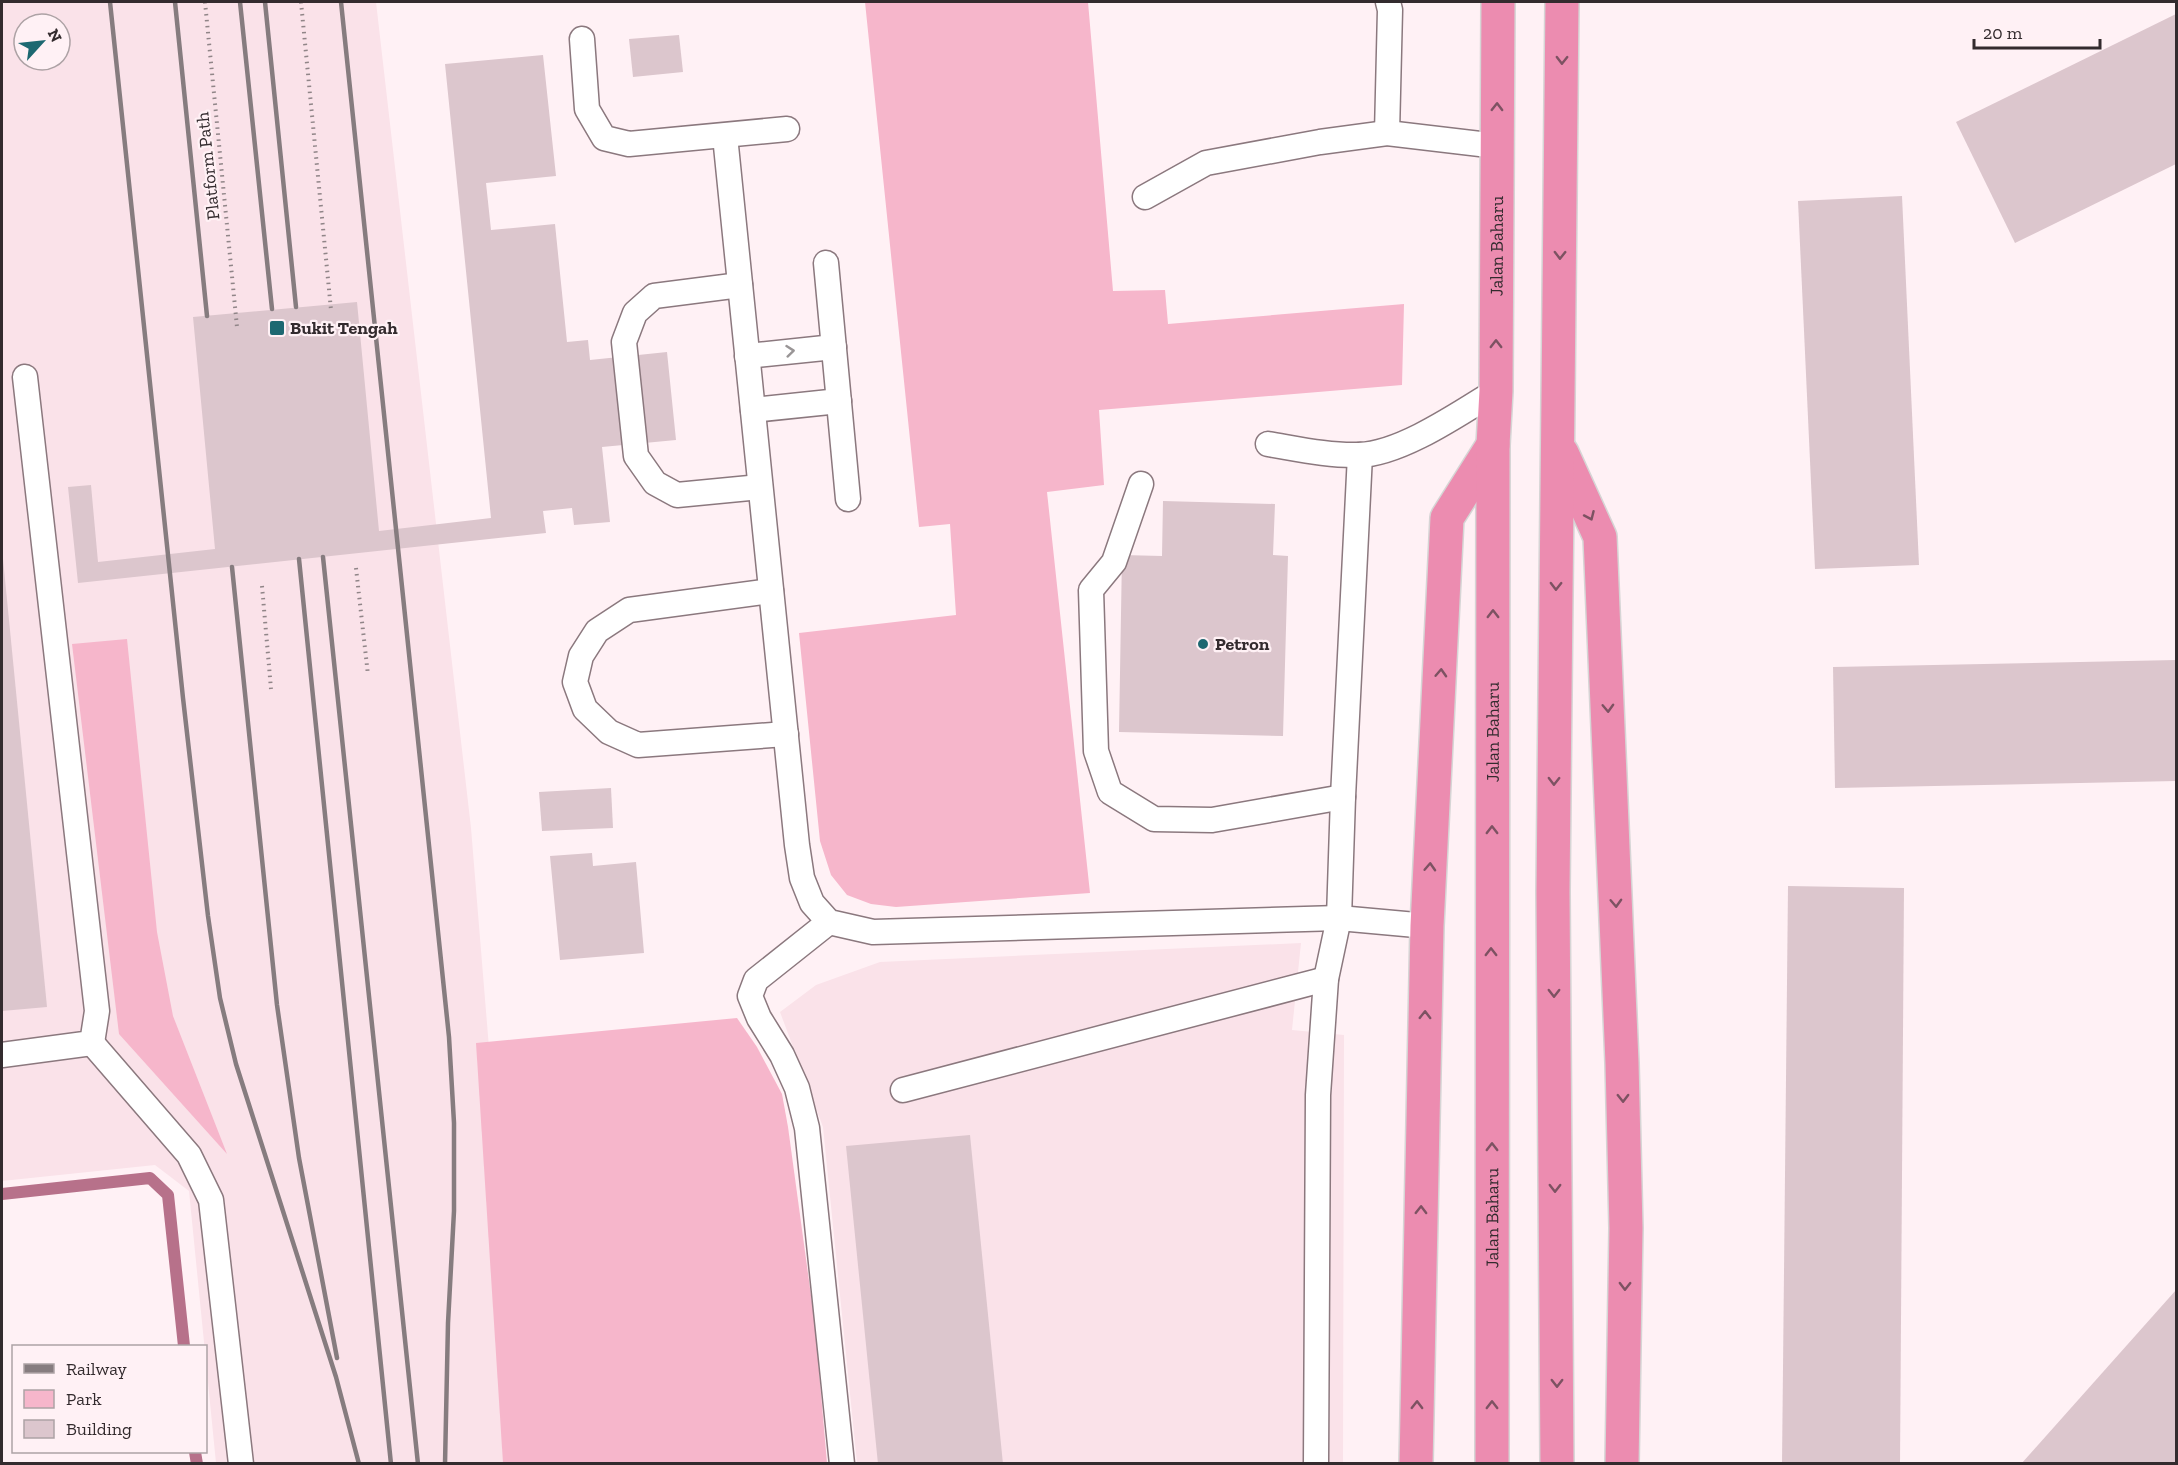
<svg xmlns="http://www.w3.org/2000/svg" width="2178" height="1465" font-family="'Zilla Slab',serif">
<rect width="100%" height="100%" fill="#fff1f5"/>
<g fill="#fae2e9" fill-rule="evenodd">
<path d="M2 2H376L471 828 523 1463H216L189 1191 155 1165 2 1181ZM24 24H60V60H24Z"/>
<polygon points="1301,943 1292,1030 1344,1035 1343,1463 857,1463 823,1127 780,1012 816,985 880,962"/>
</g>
<g fill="#f6b6cb">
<polygon points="865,2 1088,2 1113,291 1165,290 1168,324 1404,304 1402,385 1099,410 1104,485 1047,492 1090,893 896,907 871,904 847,895 831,875 820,841 799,633 956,615 950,524 919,527"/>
<polygon points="127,639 157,932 173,1016 227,1154 119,1034 72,644"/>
<polygon points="737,1018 757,1047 782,1094 788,1127 815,1325 827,1463 503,1463 476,1043"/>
</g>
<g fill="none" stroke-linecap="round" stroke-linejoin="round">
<g stroke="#b7718a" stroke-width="12">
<polyline points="2,1194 150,1178 168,1195 184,1346"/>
<polyline points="195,1452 197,1464"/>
</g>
</g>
<g fill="#dcc6cd">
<polygon points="2176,14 2176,164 2015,243 1956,122"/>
<polygon points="679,35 683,72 633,77 629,39"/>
<polygon points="543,55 556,176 486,183 491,230 555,224 567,342 588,340 590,360 667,352 676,440 602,447 610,522 574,525 572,508 543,511 546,533 78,583 68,487 91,485 98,562 215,549 193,317 357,302 379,531 491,518 445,64"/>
<polygon points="1902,196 1919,565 1815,569 1798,201"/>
<polygon points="1163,501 1275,504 1273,555 1288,556 1283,736 1119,732 1122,555 1162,556"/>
<polygon points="2,559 3,559 47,1007 2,1011"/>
<polygon points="2176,660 2176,781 1835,788 1833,667"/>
<polygon points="611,788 613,828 542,831 539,792"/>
<polygon points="592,853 593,866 636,862 644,953 560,960 550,856"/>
<polygon points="1788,886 1904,888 1900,1464 1782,1464"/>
<polygon points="970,1135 1003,1464 878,1464 846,1146"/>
<polygon points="2176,1290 2176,1460 2174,1464 2021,1464"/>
</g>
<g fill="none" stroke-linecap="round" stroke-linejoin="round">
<defs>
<g id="service">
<polyline points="582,39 587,109 604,138 629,144 787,129"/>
<polyline points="1387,133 1390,10 1388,2"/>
<polyline points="725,136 797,845 802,878 812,903 829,922 873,932 1339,918 1427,926"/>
<polyline points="1145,197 1206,163 1320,142 1387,133 1497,146"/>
<polyline points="826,263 848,499"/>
<polyline points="740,285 654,296 635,313 624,342 636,456 655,483 677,495 760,487"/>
<polyline points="747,356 834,347"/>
<polyline points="753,410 839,401"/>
<path d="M1268 444C1298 449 1329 456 1359 455 1401 454 1460 413 1496 391"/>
<polyline points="1141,484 1114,562 1091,590 1096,751 1110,792 1154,819 1212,820 1343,797"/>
<polyline points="771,591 629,610 597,631 581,656 575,682 585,709 609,732 638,745 786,734"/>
<polyline points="829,922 756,980 750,996 759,1018 782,1055 797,1088 807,1128 842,1464"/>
<polyline points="92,1043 189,1155 211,1200 241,1464"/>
<polyline points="2,1055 92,1043 97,1011 25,377"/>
<polyline points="903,1090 1326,979"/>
<polyline points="1316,1464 1318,1095 1326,979 1339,918 1343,797 1360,455"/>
</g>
<g id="trunk">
<polyline points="1562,453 1600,537 1622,1063 1626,1228 1622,1464"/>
<polyline points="1416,1464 1427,926 1447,518 1493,445"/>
<path id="s1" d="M1492 1464 1493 445 1496 391 1498 2"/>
<polyline points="1557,1464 1553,892 1562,2"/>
</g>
</defs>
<use href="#service" stroke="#8b787e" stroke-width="27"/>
<use href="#trunk" stroke="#d6d5d5" stroke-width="36"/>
<g stroke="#908588" stroke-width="4" stroke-dasharray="1.5 4.5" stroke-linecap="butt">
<polyline points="205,2 237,327"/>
<polyline points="301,2 331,310"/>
<polyline points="356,568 368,675"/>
<polyline points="262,586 271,689"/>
</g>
<use href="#service" stroke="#fff" stroke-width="24"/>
<use href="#trunk" stroke="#ec8cb0" stroke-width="33"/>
<g stroke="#867c7f" stroke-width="4.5">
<polyline points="110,2 183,698 208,916 220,998 236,1064 336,1377 359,1464"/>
<polyline points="175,2 207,316"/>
<polyline points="240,2 272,309"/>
<polyline points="265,2 296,307"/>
<polyline points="341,2 449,1037 454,1123 454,1211 448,1323 445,1464"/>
<polyline points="323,557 418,1464"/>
<polyline points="299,559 391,1464"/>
<polyline points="232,567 277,1005 299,1158 337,1358"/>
</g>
</g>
<defs><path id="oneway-chevron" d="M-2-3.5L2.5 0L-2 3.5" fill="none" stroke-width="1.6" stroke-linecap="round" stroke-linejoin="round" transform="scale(1.5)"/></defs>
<g stroke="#7d5262">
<use href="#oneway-chevron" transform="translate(1562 60) rotate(91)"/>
<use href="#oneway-chevron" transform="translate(1497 107) rotate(-89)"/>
<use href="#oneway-chevron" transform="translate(1560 255) rotate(91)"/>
<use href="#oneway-chevron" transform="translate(1496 344) rotate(-90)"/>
<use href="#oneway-chevron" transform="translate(1590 516) rotate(66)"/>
<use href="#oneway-chevron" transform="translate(1556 586) rotate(91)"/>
<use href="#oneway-chevron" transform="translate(1493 614) rotate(-90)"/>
<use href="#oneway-chevron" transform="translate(1441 673) rotate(-87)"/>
<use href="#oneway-chevron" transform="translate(1608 708) rotate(88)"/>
<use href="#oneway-chevron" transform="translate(1554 781) rotate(91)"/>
<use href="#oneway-chevron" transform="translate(1492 830) rotate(-90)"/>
<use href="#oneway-chevron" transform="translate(1430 867) rotate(-87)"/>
<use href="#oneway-chevron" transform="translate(1616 903) rotate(88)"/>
<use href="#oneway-chevron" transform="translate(1491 952) rotate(-90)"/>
<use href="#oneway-chevron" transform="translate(1554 993) rotate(90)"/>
<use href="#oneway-chevron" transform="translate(1425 1015) rotate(-89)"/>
<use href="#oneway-chevron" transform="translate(1623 1098) rotate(89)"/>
<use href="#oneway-chevron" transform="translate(1492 1147) rotate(-90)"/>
<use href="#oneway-chevron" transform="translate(1555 1188) rotate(90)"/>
<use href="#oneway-chevron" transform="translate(1421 1210) rotate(-89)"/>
<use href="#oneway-chevron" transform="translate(1625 1286) rotate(91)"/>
<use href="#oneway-chevron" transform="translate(1557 1383) rotate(90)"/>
<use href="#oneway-chevron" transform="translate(1417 1405) rotate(-89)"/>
<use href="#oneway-chevron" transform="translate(1492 1405) rotate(-90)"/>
</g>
<use stroke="#999596" href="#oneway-chevron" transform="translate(790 351) rotate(-6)"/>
<g fill="#1d6871" stroke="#fff1f5" stroke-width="2">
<rect x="269" y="320" width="16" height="16" rx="3"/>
<circle cx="1203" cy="644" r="6"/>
</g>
<g text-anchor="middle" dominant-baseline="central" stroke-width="4.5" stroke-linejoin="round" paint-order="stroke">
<g font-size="18" fill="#332b2e" stroke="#fff1f5">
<text transform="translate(208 166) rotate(-96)">Platform Path</text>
<text stroke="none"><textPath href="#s1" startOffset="1218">Jalan Baharu</textPath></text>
<text stroke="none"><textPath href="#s1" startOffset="732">Jalan Baharu</textPath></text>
<text stroke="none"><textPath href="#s1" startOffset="246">Jalan Baharu</textPath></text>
</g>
<g font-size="18" font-weight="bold" fill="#332b2e" stroke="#fff1f5" text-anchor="start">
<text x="290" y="328">Bukit Tengah</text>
<text x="1215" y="644">Petron</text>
</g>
</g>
<rect width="2178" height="1465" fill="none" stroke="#332b2e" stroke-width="6"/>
<rect x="12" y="1345" width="195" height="108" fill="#fff1f5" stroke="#ada2a5" stroke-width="1.5"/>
<rect x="24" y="1364" width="30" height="9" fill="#867c7f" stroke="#ada2a5" stroke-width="1.5"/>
<text x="66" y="1375" font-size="18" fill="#332b2e">Railway</text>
<rect x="24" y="1390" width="30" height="18" fill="#f6b6cb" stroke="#ada2a5" stroke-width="1.5"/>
<text x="66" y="1405" font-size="18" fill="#332b2e">Park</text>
<rect x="24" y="1420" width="30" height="18" fill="#dcc6cd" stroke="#ada2a5" stroke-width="1.5"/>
<text x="66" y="1435" font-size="18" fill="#332b2e">Building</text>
<g transform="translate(42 42) rotate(63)"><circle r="28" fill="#fff1f5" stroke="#ada2a5" stroke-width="1.5"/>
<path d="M0-4.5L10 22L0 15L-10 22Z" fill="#1d6871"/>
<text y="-9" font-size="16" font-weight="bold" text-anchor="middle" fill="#332b2e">N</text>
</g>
<path d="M1974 39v9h126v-9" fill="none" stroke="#332b2e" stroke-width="3"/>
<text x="1983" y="39" font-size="18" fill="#332b2e" stroke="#fff1f5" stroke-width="4.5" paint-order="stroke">20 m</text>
</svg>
